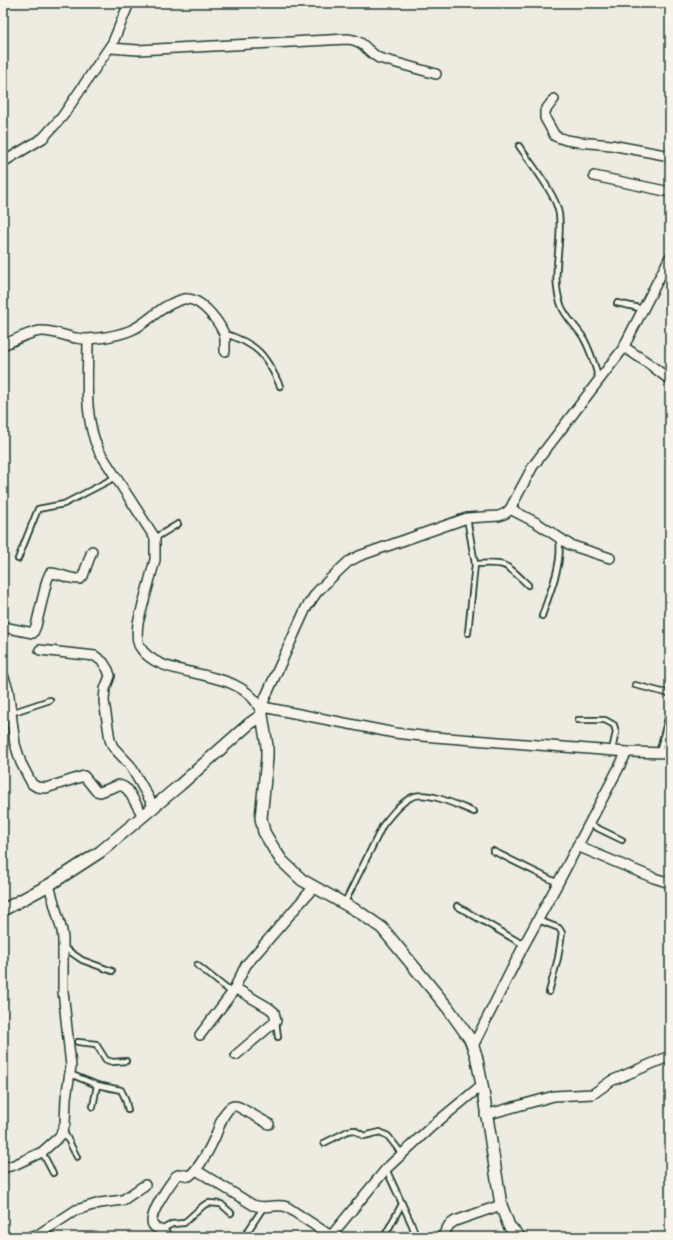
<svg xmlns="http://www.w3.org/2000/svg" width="673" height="1240" font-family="'Indie Flower',sans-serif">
<rect width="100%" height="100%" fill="#eeece1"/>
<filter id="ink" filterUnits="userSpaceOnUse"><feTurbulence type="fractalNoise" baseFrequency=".025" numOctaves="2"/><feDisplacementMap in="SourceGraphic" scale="8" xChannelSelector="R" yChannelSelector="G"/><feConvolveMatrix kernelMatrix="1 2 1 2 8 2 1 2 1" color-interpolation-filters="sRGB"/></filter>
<g filter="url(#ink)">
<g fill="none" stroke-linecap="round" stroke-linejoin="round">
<defs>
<g id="service">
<path d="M519 146C530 162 557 196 559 214 563 244 550 276 561 305 565 317 576 326 583 337 591 351 595 365 599 380"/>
<polyline points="617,303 644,309"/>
<path d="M223 333C258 344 266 355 280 386"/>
<polyline points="467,518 475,564 468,633"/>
<polyline points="155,538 178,524"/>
<polyline points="18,559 38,509 64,504 116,477"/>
<path d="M475 564C507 562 506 564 528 585"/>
<path d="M542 616C550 591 563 565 559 538"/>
<polyline points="635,685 670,694"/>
<polyline points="11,713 50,700"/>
<polyline points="578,720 605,720 614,725 616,732 612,750"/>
<polyline points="659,753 670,710"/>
<polyline points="589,824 622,840"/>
<polyline points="493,851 558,883"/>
<path d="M344 904 383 825C391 815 400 803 412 797 427 790 459 806 474 812"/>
<polyline points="457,906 524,945"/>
<polyline points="538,920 559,928 562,933 558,958 549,992"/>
<polyline points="63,947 82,960 112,971"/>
<polyline points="197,965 232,993"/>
<polyline points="276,1021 278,1037"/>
<polyline points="78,1042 96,1044 106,1060 113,1062 126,1061"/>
<polyline points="70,1074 97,1085 121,1090 125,1098 128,1110"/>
<polyline points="93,1107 97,1085"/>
<polyline points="63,1130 77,1157"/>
<polyline points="324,1143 348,1131 354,1130 364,1136 380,1132 388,1136 402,1154"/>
<polyline points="42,1152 53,1173"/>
<polyline points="386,1169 412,1225 416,1237"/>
<polyline points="161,1230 172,1224 184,1223 204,1205 209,1203 221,1204 231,1213"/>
<polyline points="244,1237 263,1208"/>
<polyline points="384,1237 402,1204"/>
</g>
<g id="minor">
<path d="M110 48 138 50 347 39C364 40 365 50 379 58L436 74"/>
<polyline points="554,99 545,111 545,118 555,136 566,140 579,142 611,145 670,156"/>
<polyline points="3,162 43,138 62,117 113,42 129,3"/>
<polyline points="594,176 670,192"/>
<path d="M88 340C88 376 83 417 99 451L155 538V560L138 623C137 631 136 641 140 647 161 683 243 663 262 713"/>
<path d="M3 345C15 340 27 333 40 331 52 330 64 336 76 338 89 341 116 336 129 331 148 324 158 307 178 301 181 300 184 298 187 299 202 299 222 324 225 338 225 342 225 347 225 351"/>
<polyline points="624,347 648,363 670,380"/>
<polyline points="510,509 537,523 570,545 610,558"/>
<path d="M3 627 33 633 36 626 47 580 50 573C60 573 70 580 80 579L83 576 92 551"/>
<polyline points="40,650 95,656 103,662 108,670 110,676 105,689 104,701 110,740 113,747 130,765 154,807"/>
<polyline points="3,675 8,689 15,744 21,763 32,784 37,787 46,788 84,776 96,791 100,792 119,785 124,787 128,790 143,816"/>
<polyline points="258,706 395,733 422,736 627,752 670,753"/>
<polyline points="261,707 306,608 317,592 331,578 348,562 359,556 467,518 499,516 506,513 510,509 533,466 622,350 670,257"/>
<polyline points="577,846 654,878 670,883"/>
<polyline points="235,988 269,1008 274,1012 276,1021 236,1055"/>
<polyline points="200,1035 232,993 246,965 313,888"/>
<polyline points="473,1046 524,945 558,883 627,752"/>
<polyline points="485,1115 554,1096 593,1094 611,1081 670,1056"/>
<polyline points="3,1168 14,1165 42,1152 60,1136 65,1124 66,1098 71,1066 63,991 63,939 62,931 49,885"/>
<path d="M196 1170 253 1205C266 1210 275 1203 287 1207L331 1236"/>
<polyline points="29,1237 39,1234 76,1210 100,1203 123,1200 145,1185"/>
<path d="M167 1237C163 1228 157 1231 153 1225 147 1216 170 1184 176 1176L180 1174 189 1176C199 1169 210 1148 215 1137 219 1128 222 1113 231 1107 234 1105 236 1106 239 1107L269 1124"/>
<polyline points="330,1237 386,1169 431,1127 482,1085"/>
<polyline points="442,1237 449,1225 455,1221 501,1205"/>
</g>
<polyline id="tertiary" points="3,910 49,885 100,852 180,785 249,724 262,715 267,746 267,758 261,818 264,832 274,849 282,861 302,880 359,912 382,928 448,1008 470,1039 476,1055 482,1085 501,1205 509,1226 519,1237"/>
</defs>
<use href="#service" stroke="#1f3d34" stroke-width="8"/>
<use href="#minor" stroke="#1f3d34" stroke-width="12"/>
<use href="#tertiary" stroke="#1f3d34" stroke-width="14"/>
<use href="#service" stroke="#f7f3e8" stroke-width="4.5"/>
<use href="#minor" stroke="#f7f3e8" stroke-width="9"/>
<use href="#tertiary" stroke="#f7f3e8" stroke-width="11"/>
</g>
</g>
<rect width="673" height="1240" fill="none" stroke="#f7f3e8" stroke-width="16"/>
<rect x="8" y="8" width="657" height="1224" fill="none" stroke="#1f3d34" stroke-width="1.5" filter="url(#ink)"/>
</svg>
